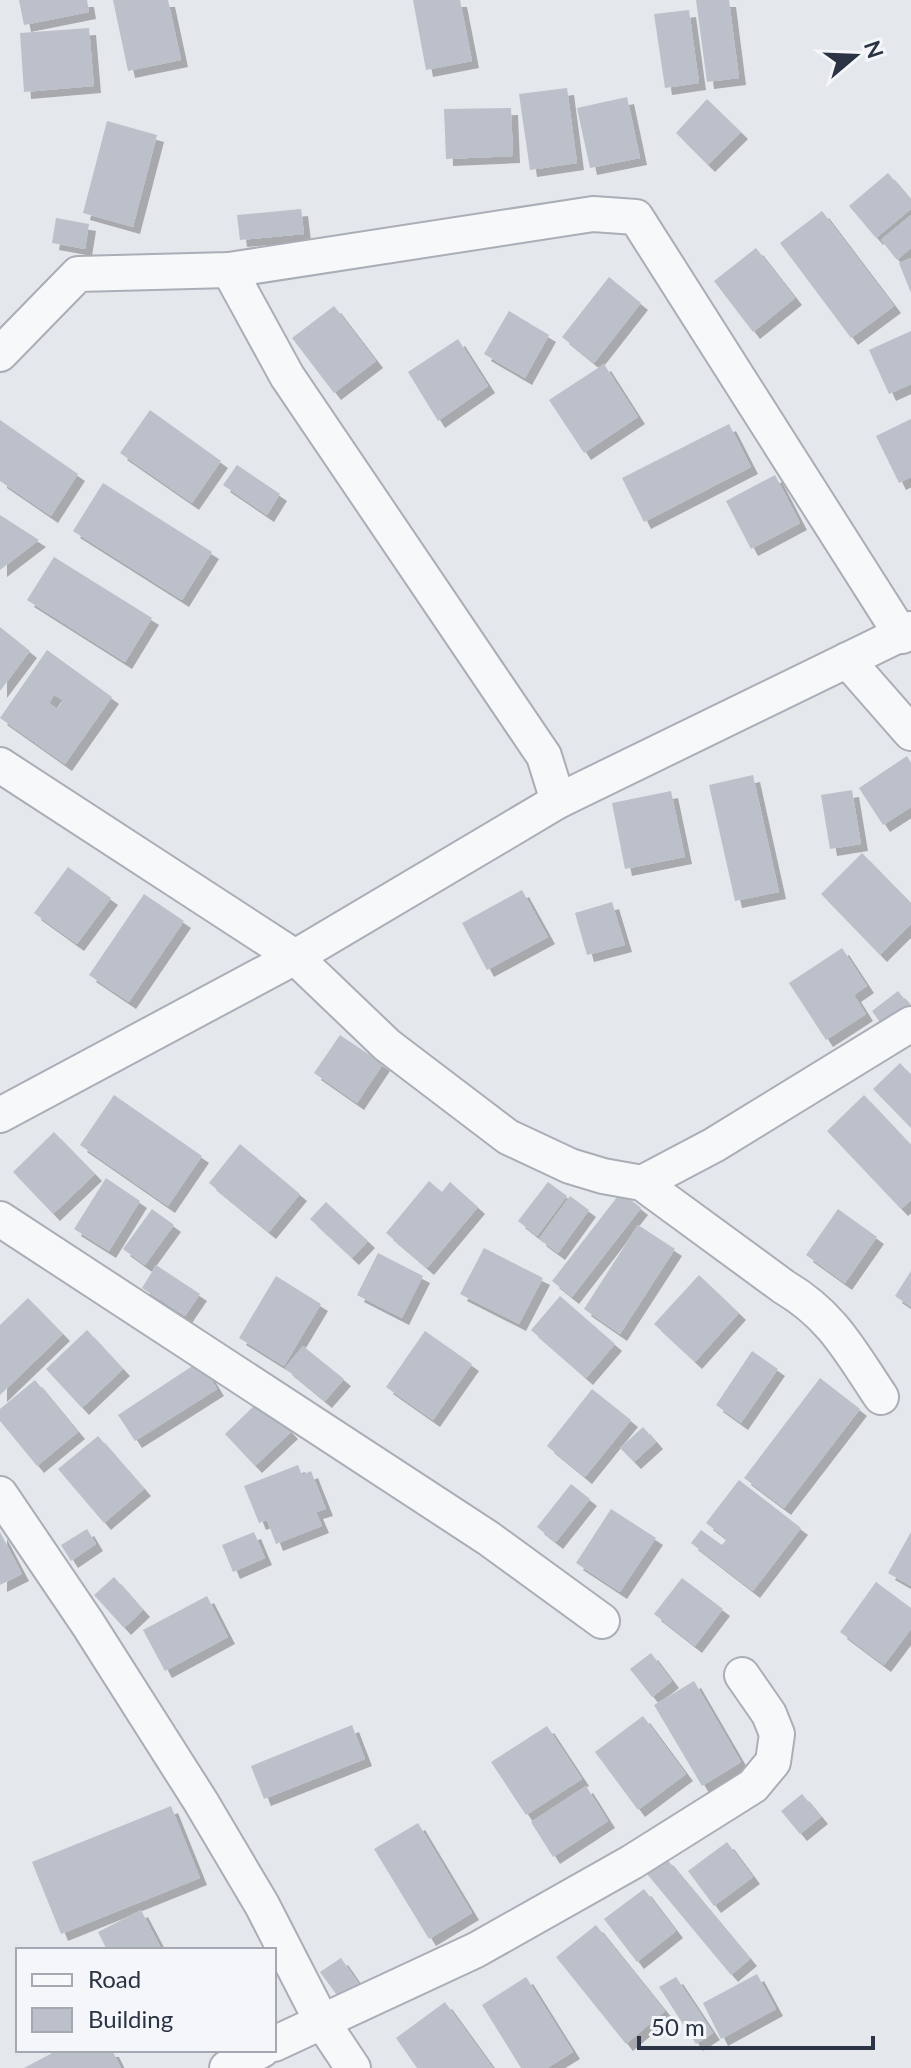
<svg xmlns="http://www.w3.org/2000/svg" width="911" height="2068" font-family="Lato,sans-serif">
<defs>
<filter id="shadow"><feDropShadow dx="7" dy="7" stdDeviation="0" flood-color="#0004"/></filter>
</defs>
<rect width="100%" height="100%" fill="#e4e7ec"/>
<g fill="#bbc0ca" fill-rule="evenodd" filter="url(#shadow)">
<polygon points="19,0 87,0 89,12 24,25"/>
<polygon points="113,0 168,0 181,60 128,71"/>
<polygon points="413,0 460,0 472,61 426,70"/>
<polygon points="696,0 729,0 739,78 707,82"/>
<polygon points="689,10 699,83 665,88 654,14"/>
<polygon points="89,28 94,86 24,92 20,33"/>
<polygon points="567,88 577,163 530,170 519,94"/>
<polygon points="627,97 640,158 590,168 577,108"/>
<polygon points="707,99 741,132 708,165 676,133"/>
<polygon points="511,108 513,156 446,159 444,109"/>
<polygon points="107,121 157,135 133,227 83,213"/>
<polygon points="888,173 911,200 911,209 876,238 849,206"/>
<polygon points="301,209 304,234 240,240 237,215"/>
<polygon points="822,211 894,306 851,338 780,243"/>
<polygon points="911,215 911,248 897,260 881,240"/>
<polygon points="56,218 89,224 85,249 52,243"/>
<polygon points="756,248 795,298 753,332 714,281"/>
<polygon points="911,258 911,293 899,263"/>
<polygon points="609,277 641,303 594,363 562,337"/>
<polygon points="334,306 376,361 334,393 292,338"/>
<polygon points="509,311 549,335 525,378 484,354"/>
<polygon points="911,331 911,384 889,394 869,350"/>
<polygon points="458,339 488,386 438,421 408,372"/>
<polygon points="604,364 638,417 584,453 549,400"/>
<polygon points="150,410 221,461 192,503 120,453"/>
<polygon points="911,419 911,477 899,483 876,436"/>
<polygon points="0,420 78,474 51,516 0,481"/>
<polygon points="729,424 751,467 644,522 622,478"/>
<polygon points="237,465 280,494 267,515 223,485"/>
<polygon points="775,475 800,523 751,549 726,501"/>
<polygon points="103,483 212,552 182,600 73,531"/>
<polygon points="0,515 39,540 0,570"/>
<polygon points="54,557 152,618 125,662 27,600"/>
<polygon points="0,627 30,651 0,691"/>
<path d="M47 650 112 697 65 764 0 718ZM54 695 63 700 57 709 49 703Z"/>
<polygon points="907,756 911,763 911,807 883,825 859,788"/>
<polygon points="753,775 779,892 735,901 709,785"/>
<polygon points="852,790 861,844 830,849 821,795"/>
<polygon points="671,791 685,857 625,869 612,803"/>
<polygon points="862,853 911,903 911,924 880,955 821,894"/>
<polygon points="68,867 111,898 77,944 34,913"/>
<polygon points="522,890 548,937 487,970 462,923"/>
<polygon points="144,894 184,921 129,1002 89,975"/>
<polygon points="612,902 625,945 587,955 575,913"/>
<polygon points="842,948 867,986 854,995 866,1014 826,1040 789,983"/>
<polygon points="898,991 911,1007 885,1029 872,1011"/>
<polygon points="340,1035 383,1064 357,1103 314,1073"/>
<polygon points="900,1063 911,1075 911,1128 873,1089"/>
<polygon points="114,1095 202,1156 168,1206 80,1145"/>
<polygon points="864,1095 911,1145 911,1200 901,1209 827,1131"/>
<polygon points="54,1132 95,1174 53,1214 13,1172"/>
<polygon points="240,1144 300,1194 269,1232 209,1183"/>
<polygon points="106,1178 140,1201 109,1251 74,1229"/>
<polygon points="429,1181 442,1192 450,1182 478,1207 427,1268 386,1233"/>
<polygon points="548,1182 567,1196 537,1236 518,1221"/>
<polygon points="621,1192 641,1208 572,1297 552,1281"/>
<polygon points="570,1196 589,1210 558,1253 539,1239"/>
<polygon points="326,1202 368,1241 352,1258 310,1219"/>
<polygon points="152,1209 174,1225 145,1265 123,1249"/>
<polygon points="838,1209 877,1237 845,1283 806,1255"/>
<polygon points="638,1225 675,1249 620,1334 584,1309"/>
<polygon points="484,1248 543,1278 519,1324 460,1294"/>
<polygon points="378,1253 423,1276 402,1318 357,1295"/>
<polygon points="156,1265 200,1294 185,1316 142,1288"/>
<polygon points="911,1271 911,1307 895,1296"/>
<polygon points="699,1275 739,1313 695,1362 654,1324"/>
<polygon points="276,1276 321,1304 284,1366 239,1338"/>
<polygon points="560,1296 615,1344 586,1378 531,1330"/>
<polygon points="28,1298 63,1334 0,1395 0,1325"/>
<polygon points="87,1330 123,1369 82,1408 46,1369"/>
<polygon points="425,1331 472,1364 433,1420 386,1387"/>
<polygon points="303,1346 344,1379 325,1401 285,1368"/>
<polygon points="752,1351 778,1369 741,1423 716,1405"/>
<polygon points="200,1361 217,1389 135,1441 118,1415"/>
<polygon points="820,1378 860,1409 784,1508 744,1478"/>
<polygon points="35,1380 78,1432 37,1466 0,1421 0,1409"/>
<polygon points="592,1389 631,1420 585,1477 547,1446"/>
<polygon points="260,1400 291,1432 255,1466 225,1434"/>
<polygon points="643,1427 656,1442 634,1462 620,1448"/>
<polygon points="98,1436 144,1489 104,1523 58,1469"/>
<polygon points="298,1465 302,1475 311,1471 326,1509 316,1512 322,1526 276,1544 267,1520 259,1523 244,1486"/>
<polygon points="739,1480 801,1528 753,1591 691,1543 701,1530 722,1545 727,1539 706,1523"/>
<polygon points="571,1484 590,1499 556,1542 537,1527"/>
<polygon points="611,1509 656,1538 620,1592 576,1563"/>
<polygon points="87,1529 96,1544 71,1561 61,1545"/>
<polygon points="0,1532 22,1574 0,1585"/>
<polygon points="254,1532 265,1558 233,1572 222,1545"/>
<polygon points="911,1532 911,1586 888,1573"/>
<polygon points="114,1577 143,1610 124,1628 94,1595"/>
<polygon points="682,1578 723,1609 695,1646 654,1614"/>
<polygon points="876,1582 911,1608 911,1629 884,1665 840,1632"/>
<polygon points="207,1596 228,1637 165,1671 143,1630"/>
<polygon points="651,1653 672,1681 652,1697 630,1669"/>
<polygon points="694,1681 741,1762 702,1786 654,1705"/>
<polygon points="643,1716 686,1774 638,1810 595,1752"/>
<polygon points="352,1725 365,1759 264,1799 251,1766"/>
<polygon points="547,1726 582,1779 526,1815 491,1762"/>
<polygon points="586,1786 608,1821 553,1857 531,1822"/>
<polygon points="802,1794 821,1817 800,1834 781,1811"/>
<polygon points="171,1806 200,1878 61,1934 32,1862"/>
<polygon points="418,1823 472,1913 429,1939 374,1849"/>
<polygon points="727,1842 753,1877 714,1906 688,1871"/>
<polygon points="666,1858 750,1959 731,1975 647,1874"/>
<polygon points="644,1889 676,1931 637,1962 604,1919"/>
<polygon points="141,1910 161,1948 107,1950 98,1932"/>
<polygon points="596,1925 665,2011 626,2044 556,1957"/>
<polygon points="341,1958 359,1984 339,1998 320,1972"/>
<polygon points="757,1974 776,2009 721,2039 703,2003"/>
<polygon points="526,1977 573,2052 547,2068 521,2068 482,2005"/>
<polygon points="676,1977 713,2033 696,2044 659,1987"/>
<polygon points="445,2002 493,2068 417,2068 396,2038"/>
<polygon points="58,2050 112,2050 121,2068 24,2068"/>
</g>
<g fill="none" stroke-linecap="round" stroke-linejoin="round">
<defs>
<g id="street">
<polyline points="229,270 287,376 544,756 558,801"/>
<polyline points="0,354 78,274 229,270 593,214 636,217 902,636"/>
<polyline points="847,660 911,733"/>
<path d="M0 765 295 957 387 1045 508 1137 570 1166 603 1176 642 1183 784 1287C833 1316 850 1351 881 1397"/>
<polyline points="0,1115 295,957 558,801 911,629"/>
<polyline points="642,1183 714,1145 911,1024"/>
<polyline points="0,1219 488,1538 602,1621"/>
<polyline points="0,1494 88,1624 201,1802 262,1905 321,2020 353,2068"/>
<polyline points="274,2044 476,1950 632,1862 753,1786 773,1762 777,1734 769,1714 742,1675"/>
<polyline points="227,2068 262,2050"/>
</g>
</defs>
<use href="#street" stroke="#a9aeb7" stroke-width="38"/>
<use href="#street" stroke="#f7f8fa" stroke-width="34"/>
</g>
<rect x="16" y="1948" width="260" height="104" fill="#f4f6f9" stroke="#a4a8b1" stroke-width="2"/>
<rect x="32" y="1974" width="40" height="12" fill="#f7f8fa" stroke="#a4a8b1" stroke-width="2"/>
<text x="88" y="1988" font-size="24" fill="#2b3445">Road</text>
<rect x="32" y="2008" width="40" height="24" fill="#bbc0ca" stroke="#a4a8b1" stroke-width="2"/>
<text x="88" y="2028" font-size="24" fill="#2b3445">Building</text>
<g transform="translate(855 56) rotate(71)" stroke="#f4f6f9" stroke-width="6" paint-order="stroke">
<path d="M0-6L14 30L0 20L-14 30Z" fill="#2b3445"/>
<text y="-12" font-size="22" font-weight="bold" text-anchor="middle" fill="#2b3445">N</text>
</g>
<path d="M639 2036v12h234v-12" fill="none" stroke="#2b3445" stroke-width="4"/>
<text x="651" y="2036" font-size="24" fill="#2b3445" stroke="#f4f6f9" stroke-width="6" paint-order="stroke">50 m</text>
</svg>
